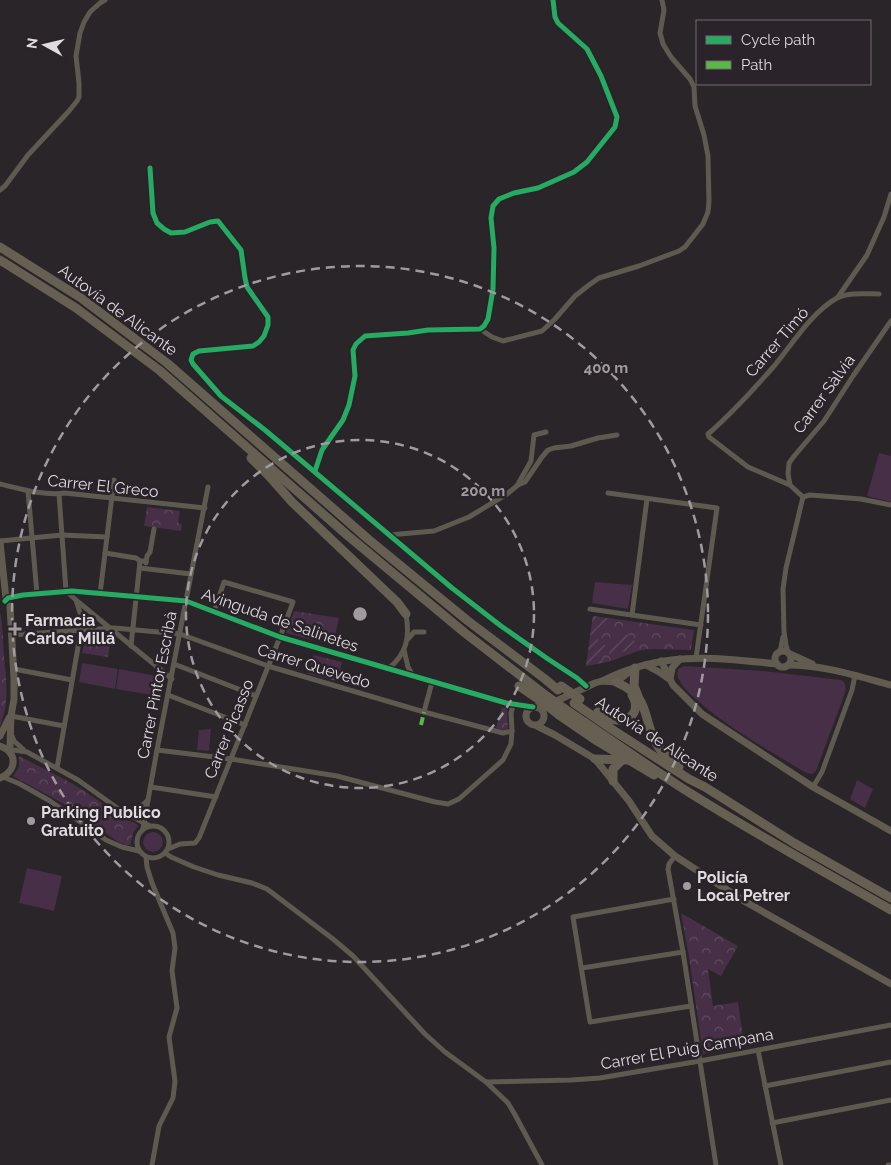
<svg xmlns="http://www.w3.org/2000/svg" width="891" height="1165" font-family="Raleway,sans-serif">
<defs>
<pattern id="park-crowns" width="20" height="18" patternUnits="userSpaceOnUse" patternTransform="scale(1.25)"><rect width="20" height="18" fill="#462f47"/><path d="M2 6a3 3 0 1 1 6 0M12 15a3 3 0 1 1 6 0" fill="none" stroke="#604d61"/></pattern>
<pattern id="garden-furrows" width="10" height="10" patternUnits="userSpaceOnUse" patternTransform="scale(1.25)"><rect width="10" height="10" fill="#462f47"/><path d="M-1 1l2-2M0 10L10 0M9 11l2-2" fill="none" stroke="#604d61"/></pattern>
</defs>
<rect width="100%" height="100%" fill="#292529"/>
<g fill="#462f47">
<polygon points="879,453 891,456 891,502 867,496"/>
<polygon points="595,582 632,585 628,609 592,603"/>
<polygon points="82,663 118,669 115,689 79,682"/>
<path d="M684 666 764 671 841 680 844 682 846 688 844 696 816 771 812 774 806 773C770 751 732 730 700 703 692 696 684 689 679 680 677 676 677 673 678 669Z"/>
<polygon points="119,669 156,676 152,695 116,689"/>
<polygon points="211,729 209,751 197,750 199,730"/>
<polygon points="857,780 873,789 865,808 850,799"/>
<circle cx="153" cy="842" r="10"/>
<polygon points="27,868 62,876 54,911 19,903"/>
</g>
<g fill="url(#park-crowns)">
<polygon points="147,507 180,511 178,523 182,524 181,531 144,526"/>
<polygon points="294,611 339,618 333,645 286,633"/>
<path d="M0 612C3 626 3 641 4 656 6 679 10 703 0 726Z"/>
<polygon points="593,616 694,630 691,650 653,649 641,650 608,662 586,666"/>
<polygon points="109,634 111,637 108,657 82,653 86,635"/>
<polygon points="313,655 342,662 337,681 308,674"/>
<polygon points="502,707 507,709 508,728 505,731 496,728"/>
<polygon points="19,756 62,778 83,790 119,815 119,818 124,820 125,819 137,824 138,826 133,833 131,843 130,845 126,845 118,842 71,808 13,776 19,767"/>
<polygon points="681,913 738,946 721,976 708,969 713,1006 738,1002 744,1045 703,1054 689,957"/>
</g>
<g fill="url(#garden-furrows)">
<polygon points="593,616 613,619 611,624 601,625 598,634 598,641 602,642 605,645 604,654 597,655 595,660 596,661 600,660 606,662 586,666"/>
<path d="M623 633 629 635 634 640 635 645 631 650C623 650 617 655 609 656L610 645 619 643Z"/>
</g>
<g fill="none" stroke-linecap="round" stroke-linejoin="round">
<g stroke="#5e5a50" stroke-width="5">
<polyline points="150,168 153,213 157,223 164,229 171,233 185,232 210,222 218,221 241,250 245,278 247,287 268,317 268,325 264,336 259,342 253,346 199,351 193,354 191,360 193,364 221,396 265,430 452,588 501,626 548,659 577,678 586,686"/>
<polyline points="0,190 5,186 28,155 69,111 77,101 79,97 79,83 76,56 80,33 84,22 90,12 100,3 105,0"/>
<polyline points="838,297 867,255 884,217 891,194"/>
<polyline points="480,329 492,337 503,341 542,331 555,319 575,296 589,285 599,278 639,266 679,251 685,247 703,224 708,212 709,201 708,156 704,135 695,106 694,87 690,79 671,57 663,44 660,33 664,10 662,0"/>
<polyline points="315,471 322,450 343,420 349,405 355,376 353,350 356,344 365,336 408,333 428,330 480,329 484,326 488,319 493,289 494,248 491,218 493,206 499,199 514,193 538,188 574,172 587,162 615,127 617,117 601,76 587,49 558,23 555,17 553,0"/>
<path d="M0 484C21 489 44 496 65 493L205 508"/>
<polyline points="518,484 531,461 534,435 546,432"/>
<polyline points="790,485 788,474 789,463 795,455 824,421 853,376 891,321"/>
<polyline points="28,491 37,594"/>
<polyline points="608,493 717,508 696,658"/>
<path d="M803 497 790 485 748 467 709 437 708 434C732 413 754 389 775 365 793 343 812 312 837 298 849 292 866 294 879 294"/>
<polyline points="803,497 810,495 861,499 891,505"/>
<polyline points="389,535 434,531 469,517 507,494 518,485 525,482 542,457 548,450 554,448 571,446 598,438 617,435"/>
<polyline points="0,541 62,535 107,537"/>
<polyline points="105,553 136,558 140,561 146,561"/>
<polyline points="146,563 147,556 150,552 154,529"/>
<polyline points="140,568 191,574"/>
<polyline points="100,594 114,480"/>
<polyline points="77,601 172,679"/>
<polyline points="590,609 701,625"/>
<polyline points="632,615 647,499"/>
<polyline points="11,635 114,628 180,634 268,666 424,712 503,733 512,731"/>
<polyline points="408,639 414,632 424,632"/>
<polyline points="131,646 140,561"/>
<polyline points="404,650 408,667 413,676"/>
<polyline points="780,652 783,637"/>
<polyline points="788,652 786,645 784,632 783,589 786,568 803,497"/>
<polyline points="174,664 256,696"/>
<polyline points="14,669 72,680"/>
<path d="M388 669C407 654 410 637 406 614"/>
<polyline points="168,695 245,725"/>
<polyline points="424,712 432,682"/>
<polyline points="11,716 64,726"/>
<polyline points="12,736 14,741 24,750"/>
<polyline points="157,750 231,759 337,776 435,802 448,804 459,799 503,760 511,744 512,731 511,713 513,706"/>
<polyline points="9,752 14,750 27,752 78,780 120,810 150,826"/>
<polyline points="57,768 81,630 81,616 76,600 66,591 59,494"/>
<polyline points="3,777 20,784 50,801 106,840 122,847 139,851"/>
<polyline points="151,787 216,797"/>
<polyline points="813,787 822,772 852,690 855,675"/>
<path d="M124 812C136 811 139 809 148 800"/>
<circle cx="153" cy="842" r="16"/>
<polyline points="143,828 157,750 208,487"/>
<polyline points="168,849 180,844 195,843 199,838 280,637 293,602 224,582 214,612"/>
<polyline points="165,853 171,857 194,867 218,875 252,883 267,889 333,939 353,956 425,1034 445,1052 486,1082 508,1103 514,1113 542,1165"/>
<polyline points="675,856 669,864 668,869 683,952 716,1165"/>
<polyline points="146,857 147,867 152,883 173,933 175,948 172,971 177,1008 169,1037 175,1081 173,1098 159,1126 152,1165"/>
<polyline points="674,899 573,917 590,1022 691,1006"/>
<polyline points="582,968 683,952"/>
<polyline points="758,1050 781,1165"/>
<polyline points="486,1082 571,1080 600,1078 700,1061 891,1025"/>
<polyline points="765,1086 891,1062"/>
<polyline points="772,1123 891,1100"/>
<polyline points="888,1165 891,1165"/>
</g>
<g stroke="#615c4f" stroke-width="7">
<polyline points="0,542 6,599"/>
<polyline points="6,599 9,597 23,595 72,591 186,601 280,637 506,703 533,707"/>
<circle cx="783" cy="659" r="8"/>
<polyline points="790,654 812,664"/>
<polyline points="661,661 673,685 702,714 813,787 891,831"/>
<polyline points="646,665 659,672 669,679"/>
<path d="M788 665C824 665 857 676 891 685"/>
<polyline points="670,679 672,668 680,659"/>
<path d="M602 681C661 651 713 657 777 664"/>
<circle cx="535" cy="716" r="9"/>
<polyline points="535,707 550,704 595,683 602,681 616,682 628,673"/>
<polyline points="537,726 555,735 595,759 629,801 652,836 675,856 744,901 891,984"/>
<polyline points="0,736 9,718"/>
<path d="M0 746C18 752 17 771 0 778"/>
<polyline points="9,751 10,746 11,716 14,699 14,678 10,606"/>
</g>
<g stroke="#656052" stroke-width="9">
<polyline points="0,247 81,298 167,363 368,539 468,621 545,679 558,690"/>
<polyline points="0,260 76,308 159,370 347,535 465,633 548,697"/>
<polyline points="251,458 269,476 292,502 397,602 406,614"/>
<polyline points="635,668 634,686 638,696"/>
<path d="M616 682C651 698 641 712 655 741 660 752 670 760 679 767"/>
<polyline points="519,686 541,701"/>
<polyline points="574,703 613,730 689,779 705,787 794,843 891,898"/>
<path d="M565 709C604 735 642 762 682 788 750 831 821 870 891 910"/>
<path d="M598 712C604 717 610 720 617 720 634 721 640 708 632 695"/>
<polyline points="559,715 597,741 654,775"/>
<polyline points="595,759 627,760"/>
<polyline points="613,781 613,769 621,761"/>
</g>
<g stroke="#656052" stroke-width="9">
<polyline points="561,686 580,699"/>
<polyline points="548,697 565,709"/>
<polyline points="541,701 559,715"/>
</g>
<polyline stroke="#58b947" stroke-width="4" stroke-dasharray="8 4" stroke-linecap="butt" points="421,725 424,712"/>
<defs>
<g id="cycleway">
<polyline points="150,168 153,213 157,223 164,229 171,233 185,232 210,222 218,221 241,250 245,278 247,287 268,317 268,325 264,336 259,342 253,346 199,351 193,354 191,360 193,364 221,396 265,430 452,588 501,626 548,659 577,678 586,686"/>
<polyline points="315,471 322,450 343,420 349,405 355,376 353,350 356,344 365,336 408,333 428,330 480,329 484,326 488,319 493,289 494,248 491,218 493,206 499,199 514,193 538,188 574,172 587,162 615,127 617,117 601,76 587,49 558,23 555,17 553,0"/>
<polyline points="5,601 8,598 23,595 72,591 186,601 280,637 506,703 533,707"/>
</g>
</defs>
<use href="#cycleway" stroke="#2a242a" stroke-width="8"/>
<use href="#cycleway" stroke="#26ab63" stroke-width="5"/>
</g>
<g fill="none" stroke="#9f9b9f" stroke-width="2.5" stroke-dasharray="9 6">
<circle cx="360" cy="614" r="174"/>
<circle cx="360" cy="614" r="348"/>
</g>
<g fill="#9f9b9f" stroke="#2a242a" stroke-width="2">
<path d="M12.5 621.5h5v5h5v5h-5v5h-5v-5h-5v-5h5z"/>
<circle cx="31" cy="821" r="5"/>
<circle cx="687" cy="886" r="5"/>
</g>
<g text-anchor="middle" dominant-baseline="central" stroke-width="5" stroke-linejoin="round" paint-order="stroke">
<g font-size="16" fill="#dfdbdf" stroke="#2a242a">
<text transform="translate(118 310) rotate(36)">Autovía de Alicante</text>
<text transform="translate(777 342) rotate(-49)">Carrer Timó</text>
<text transform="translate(824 394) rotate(-54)">Carrer Sàlvia</text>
<text transform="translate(103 486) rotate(6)">Carrer El Greco</text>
<text transform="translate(280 620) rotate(19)">Avinguda de Salinetes</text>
<text transform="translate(314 666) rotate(17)">Carrer Quevedo</text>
<text transform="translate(157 685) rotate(-79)">Carrer Pintor Escribà</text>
<text transform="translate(229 729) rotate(-68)">Carrer Picasso</text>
<text transform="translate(657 739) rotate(33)">Autovía de Alicante</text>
<text transform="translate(687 1049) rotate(-10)">Carrer El Puig Campana</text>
</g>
<g font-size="16" font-weight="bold" fill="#dfdbdf" stroke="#2a242a" text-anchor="start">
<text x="25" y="620">Farmacia<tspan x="25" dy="18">Carlos Millá</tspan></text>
<text x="41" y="812">Parking Publico<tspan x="41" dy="18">Gratuito</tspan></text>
<text x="697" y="877">Policía<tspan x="697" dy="18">Local Petrer</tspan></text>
</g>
</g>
<circle cx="360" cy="614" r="8" fill="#9f9b9f" stroke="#2a242a" stroke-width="2.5"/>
<g font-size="15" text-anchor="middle" font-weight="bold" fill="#9f9b9f" stroke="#2a242a" stroke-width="5" stroke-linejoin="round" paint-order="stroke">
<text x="606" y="373">400 m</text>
<text x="483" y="496">200 m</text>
</g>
<rect x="696" y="20" width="175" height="65" fill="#2a242a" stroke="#726d72"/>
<rect x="706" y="36" width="25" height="8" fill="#26ab63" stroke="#726d72"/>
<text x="741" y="45" font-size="15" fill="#dfdbdf">Cycle path</text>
<rect x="706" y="61" width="25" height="8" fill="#58b947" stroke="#726d72"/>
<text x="741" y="70" font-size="15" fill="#dfdbdf">Path</text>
<g transform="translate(45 45) rotate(278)" stroke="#2a242a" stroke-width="4" paint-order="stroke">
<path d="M0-4L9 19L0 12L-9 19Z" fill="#dfdbdf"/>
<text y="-8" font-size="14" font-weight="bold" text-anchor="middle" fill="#dfdbdf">N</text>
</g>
</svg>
